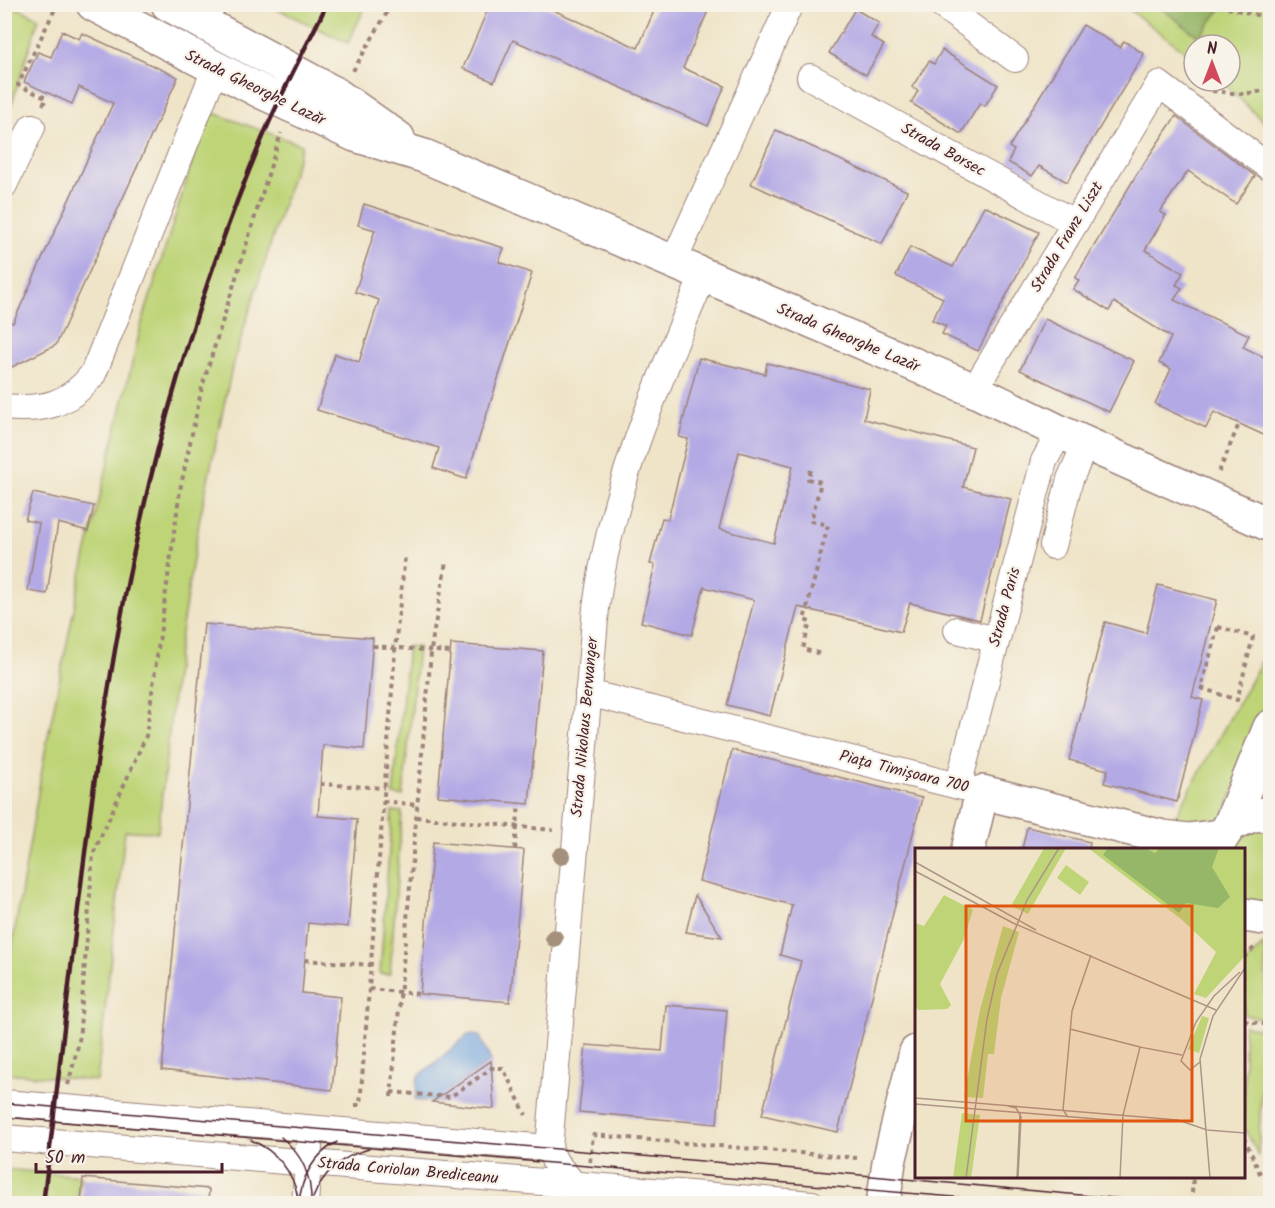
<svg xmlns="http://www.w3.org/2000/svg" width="1275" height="1208" font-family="Kalam,sans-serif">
<rect width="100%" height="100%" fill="#f7f3e8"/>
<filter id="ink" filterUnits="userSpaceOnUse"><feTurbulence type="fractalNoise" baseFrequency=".0167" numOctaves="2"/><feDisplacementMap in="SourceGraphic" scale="12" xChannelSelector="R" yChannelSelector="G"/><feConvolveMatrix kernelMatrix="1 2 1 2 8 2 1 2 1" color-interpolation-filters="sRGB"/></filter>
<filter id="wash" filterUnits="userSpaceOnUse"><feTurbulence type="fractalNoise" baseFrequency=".008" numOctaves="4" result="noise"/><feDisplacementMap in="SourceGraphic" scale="24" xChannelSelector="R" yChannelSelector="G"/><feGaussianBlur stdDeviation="1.35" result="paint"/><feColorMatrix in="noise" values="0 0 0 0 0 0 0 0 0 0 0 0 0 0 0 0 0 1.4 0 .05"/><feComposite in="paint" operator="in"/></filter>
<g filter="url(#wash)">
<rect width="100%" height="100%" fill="#efe4c8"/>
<g fill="#bed477" stroke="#847a51" stroke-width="1.5">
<polygon points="5,4 11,5 39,18 5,124"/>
<polygon points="269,5 366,4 366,5 348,43"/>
<polygon points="1123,5 1270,5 1270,128 1221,81 1230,81 1230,45 1194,45 1194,58"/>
<polygon points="208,111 302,145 233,363 200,517 178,651 158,832 125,831 97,1081 5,1073 5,988 46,746 79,584 141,326"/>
<polygon points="408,646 418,647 403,796 393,795"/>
<polygon points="1270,646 1270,698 1224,815 1215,827 1171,824"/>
<polygon points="392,811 402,812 390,974 380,974"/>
<polygon points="1270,823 1270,907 1244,902 1244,850 1225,850 1227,845"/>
<polygon points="1263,945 1266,956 1265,1019 1244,1015 1244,964"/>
<polygon points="1244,1026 1265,1029 1258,1155 1244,1127"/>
<polygon points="4,1169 81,1176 77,1203 5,1203"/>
</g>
<polygon fill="#96b668" stroke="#706a4a" stroke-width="1.5" points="1157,5 1224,5 1199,37"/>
<polygon fill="#75a4de" stroke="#606284" stroke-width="1.5" points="469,1034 479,1035 491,1061 450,1089 442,1103 415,1100 418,1077"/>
<g id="blocks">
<g fill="#b3a9e5" fill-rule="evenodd">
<polygon points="490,4 540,4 638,48 657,4 711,4 683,68 725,86 708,126 513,40 494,82 463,68"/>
<polygon points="855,9 879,23 871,37 884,45 866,75 829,53"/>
<polygon points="1083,25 1120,47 1124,41 1144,54 1067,182 1039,166 1032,176 1008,162 1014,150 1009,147"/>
<polygon points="62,31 79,39 82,33 178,77 56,345 4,371 4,319 13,323 113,103 79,87 72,104 24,82 38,52 51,57"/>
<polygon points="942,50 998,85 985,106 980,103 961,134 911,103 918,91 912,87 929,61 934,64"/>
<polygon points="1176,116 1255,176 1236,204 1188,171 1160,212 1166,215 1145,250 1183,273 1176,285 1182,288 1174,300 1249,335 1243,347 1270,360 1270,438 1214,412 1206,428 1155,404 1171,369 1159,363 1171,337 1114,302 1109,311 1073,289 1079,280 1075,278 1138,172"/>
<polygon points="776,130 907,191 882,244 751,184"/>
<polygon points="364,204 504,248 499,262 532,273 466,479 433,468 439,448 317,410 335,354 359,362 379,300 355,292 375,230 358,225"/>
<polygon points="984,206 1039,232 978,351 942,334 946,326 932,320 943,298 896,276 910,247 953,267"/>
<polygon points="1045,319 1134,361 1109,412 1020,370"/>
<path d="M699 358 765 374 767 363 870 389 864 419 973 447 963 487 1011 499 980 620 910 603 901 632 798 607 770 716 727 705 754 600 704 587 692 635 641 622 655 565 650 564 662 518 668 519 688 439 679 437ZM739 452 793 466 774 543 719 529Z"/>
<polygon points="33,493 94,506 88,531 58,523 47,594 28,591 39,523 25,520"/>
<polygon points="1158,585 1217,600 1192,697 1203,700 1177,802 1104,783 1108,770 1069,760 1105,622 1146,633"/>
<polygon points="204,624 373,638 364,749 323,745 318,816 357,819 348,927 308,923 302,993 341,997 332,1090 162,1070"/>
<polygon points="451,644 543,651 529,804 438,796"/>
<polygon points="732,750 922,798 838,1132 762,1115 801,961 780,955 792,905 699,881"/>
<polygon points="1027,827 1090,842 1089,849 1022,849"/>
<polygon points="433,842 524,850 510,1002 420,994"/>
<polygon points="695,895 722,937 686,932"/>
<polygon points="666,1005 727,1010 717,1124 579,1112 586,1045 662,1051"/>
<polygon points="491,1061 494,1109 432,1102"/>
<polygon points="83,1178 209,1189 208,1203 81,1203"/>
</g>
</g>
</g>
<g filter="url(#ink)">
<use href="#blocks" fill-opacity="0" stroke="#9c827a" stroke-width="1.5"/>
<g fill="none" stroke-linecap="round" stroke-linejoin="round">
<defs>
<g id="minor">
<polyline points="940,4 1015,59"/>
<polyline points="810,77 1075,223"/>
<polyline points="4,185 32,127"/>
<polyline points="673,263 790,4"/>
<polyline points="974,390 1159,84 1270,168"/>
<path d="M4 407C43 411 69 405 93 374L215 69"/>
<polyline points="1053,546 1070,479 1086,443"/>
<polyline points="957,630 996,640"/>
<polyline points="588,693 982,792"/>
<polyline points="958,786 1044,461 1060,432"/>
<polyline points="4,1103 549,1148"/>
<polyline points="4,1138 812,1204"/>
<polyline points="305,1204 309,1147"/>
<path d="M590 1204 555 1162 549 1148 596 608C611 490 657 385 703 276"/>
</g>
<g id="major">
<polyline points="93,4 264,93 355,135 424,156 974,390 1060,432 1270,525"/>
<polyline points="168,4 334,93 398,138"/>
<polyline points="1230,825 1252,815 1270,814"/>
<polyline points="968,850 982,792 1163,837 1188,840 1220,836"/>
<polyline points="1214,850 1230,825 1270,727"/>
<polyline points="1244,915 1270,919"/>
<polyline points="883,1204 889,1162 916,1052"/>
</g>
</defs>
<use href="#minor" stroke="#9c827a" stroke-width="28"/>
<use href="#major" stroke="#9c827a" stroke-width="36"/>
<g stroke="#9c827a" stroke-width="4" stroke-dasharray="4.5 4.5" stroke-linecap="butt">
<polyline points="1210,4 1270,18"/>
<polyline points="353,71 392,4"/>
<polyline points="1212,91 1243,94 1270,90"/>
<polyline points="43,105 46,98 18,85 55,9"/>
<polyline points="811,470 808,479 821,482 811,521 828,525 804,620 810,622 803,649 821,654"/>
<polyline points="1219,472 1239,424"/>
<polygon points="1218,627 1253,637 1237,700 1201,688"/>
<polyline points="320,784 384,788"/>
<polyline points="383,801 417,805"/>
<polyline points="416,817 553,830"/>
<polyline points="1244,957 1256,946"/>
<polyline points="305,960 371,965"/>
<polyline points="369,989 420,994"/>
<polyline points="1244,1021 1270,1025"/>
<polyline points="68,1085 79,1042 93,854 146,736 180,490 202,387 281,133"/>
<polyline points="391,1092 450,1097 492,1068 503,1068 526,1115"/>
<polyline points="391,1097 432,642 446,562"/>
<polyline points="355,1105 360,1105 396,639 405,556"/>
<polyline points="1244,1137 1262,1178"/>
<polyline points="590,1162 593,1135 857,1158"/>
<polyline points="1192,1193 1193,1176"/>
</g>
<use href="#minor" stroke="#fff" stroke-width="26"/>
<use href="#major" stroke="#fff" stroke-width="33"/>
<g stroke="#4a1f2b" stroke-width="1.5">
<polyline points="4,1103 773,1167 1179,1204"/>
<polyline points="4,1117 1037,1204"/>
<path d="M281 1137C302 1154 312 1177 311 1204"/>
<path d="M251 1140C276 1151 293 1171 298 1198"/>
<path d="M313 1198C323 1172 342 1156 369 1149"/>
<path d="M299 1204C301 1177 314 1155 337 1142"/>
</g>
<path stroke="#4a1f2b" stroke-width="4.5" d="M43 1204C78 930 98 645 177 380 201 299 229 217 262 139 281 93 305 49 327 4"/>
<g stroke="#9c827a" stroke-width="4" stroke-dasharray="4.5 4.5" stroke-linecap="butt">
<polyline points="373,646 450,652"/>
<polyline points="515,849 519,803"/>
</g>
</g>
<g fill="#a4907c">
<circle cx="561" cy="856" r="9"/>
<circle cx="554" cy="938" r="9"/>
</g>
</g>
<g text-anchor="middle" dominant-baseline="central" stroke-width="4.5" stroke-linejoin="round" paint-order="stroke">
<g font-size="16" fill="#4a1f2b" stroke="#f7f3e8">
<text transform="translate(255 88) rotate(26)">Strada Gheorghe Lazăr</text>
<text transform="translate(943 150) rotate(29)">Strada Borsec</text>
<text transform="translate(1067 237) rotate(-59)">Strada Franz Liszt</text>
<text transform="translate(848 338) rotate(23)">Strada Gheorghe Lazăr</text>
<text transform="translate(1005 607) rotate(-75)">Strada Paris</text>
<text transform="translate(585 727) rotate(-85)">Strada Nikolaus Berwanger</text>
<text transform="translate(904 772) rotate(14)">Piața Timișoara 700</text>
<text transform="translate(408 1171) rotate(5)">Strada Coriolan Brediceanu</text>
</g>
</g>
<g transform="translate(915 848)">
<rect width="330" height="330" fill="#efe4c8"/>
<path d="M129 0H151L113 66 96 58ZM173 0H330V108L291 150 279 146 301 104 266 71ZM151 17 174 34 165 47 142 30ZM29 47 58 62 48 93 25 136 36 157 32 161 3 162 0 156V75L9 78ZM88 78 104 84 86 150 79 206H73L68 250 49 249 65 162ZM287 168 294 170 284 205 273 201ZM47 265 65 267 56 330H38Z" fill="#bed477"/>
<path d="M193 0H230L240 5 245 0H304L297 19 315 49 303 60 271 55 264 65 188 7Z" fill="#96b668"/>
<path fill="none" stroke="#ad9589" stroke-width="1.5" d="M0 14 121 82M0 23 98 75 301 162M155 181 225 199M285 214 275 222 266 213 281 174 299 148 325 124M0 250 263 272 292 282 330 285M0 256 207 273M93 258 101 260 106 269 103 330M153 269 148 262 157 163 176 107M51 330 72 171 82 126 112 52 144 0M102 330 105 265M205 330 208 267 225 199 267 207M295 330 285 211 298 168 330 120"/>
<path fill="#e0560e" fill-opacity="0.15" stroke="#e0560e" stroke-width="3" d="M51 58H277V273H51Z"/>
<rect width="330" height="330" fill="none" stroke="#4a1f2b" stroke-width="3"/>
</g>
<rect width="1275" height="1208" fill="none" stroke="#f7f3e8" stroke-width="24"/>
<g transform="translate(1212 63)"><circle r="28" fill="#f7f3e8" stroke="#b29e9c" stroke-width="1.5"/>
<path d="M0-4.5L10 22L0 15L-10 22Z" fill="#d1495b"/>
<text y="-9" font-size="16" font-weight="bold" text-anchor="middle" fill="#4a1f2b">N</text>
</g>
<path d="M36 1163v9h186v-9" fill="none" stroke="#4a1f2b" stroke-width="3"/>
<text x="45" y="1163" font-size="18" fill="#4a1f2b" stroke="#f7f3e8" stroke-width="4.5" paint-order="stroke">50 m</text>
</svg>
